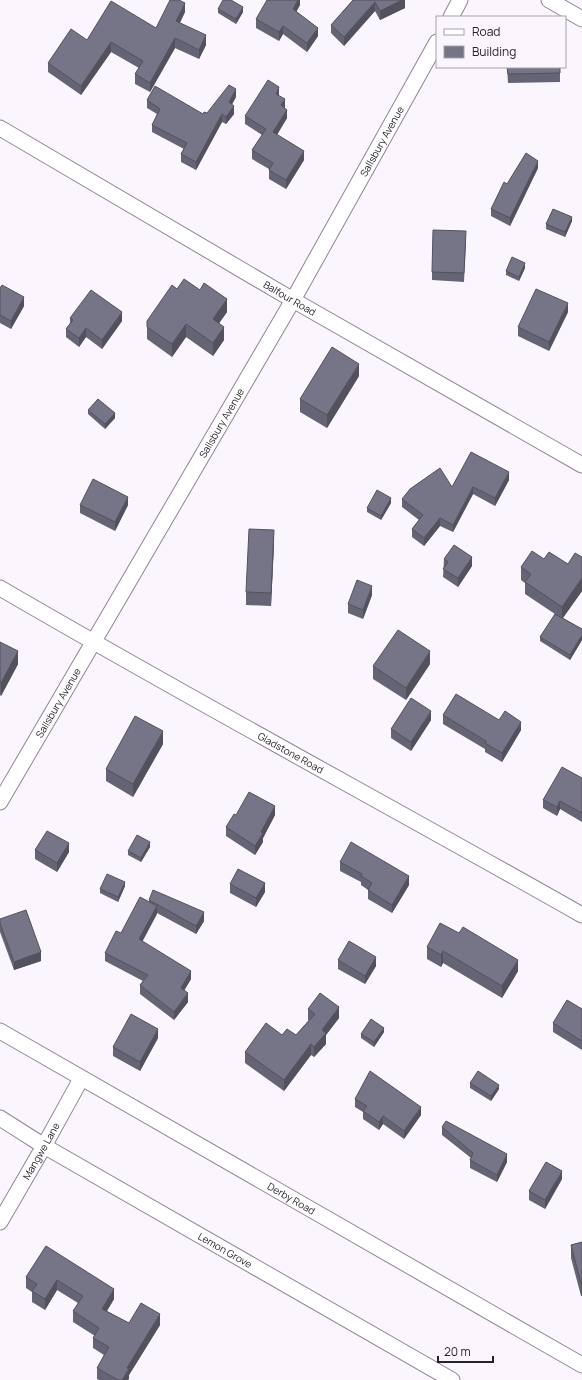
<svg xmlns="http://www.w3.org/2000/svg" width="582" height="1380" font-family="Manrope,sans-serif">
<rect width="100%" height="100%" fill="#fbf6fd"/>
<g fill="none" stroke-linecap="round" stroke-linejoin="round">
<defs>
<g id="minor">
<polyline points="549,0 582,19"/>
<polyline points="451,17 460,0"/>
<path id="s1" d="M0 128 293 300 582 465"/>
<path id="s2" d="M0 588C192 700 388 805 582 915"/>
<path id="s3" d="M0 802 293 300 437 42"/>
<path id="s4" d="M0 1031 582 1365"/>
<path id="s5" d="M0 1118 44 1146 452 1380"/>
<path id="s6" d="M0 1222 44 1146 81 1079"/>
</g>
</defs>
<use href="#minor" stroke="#908495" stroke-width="17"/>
<use href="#minor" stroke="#fff" stroke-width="15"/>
</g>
<g fill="#656474">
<polygon points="300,0 300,5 296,11 318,36 307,52 283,34 279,41 256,28 256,19"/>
<polygon points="353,0 405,0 405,8 380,20 375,11 344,46 331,33 331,25"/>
<polygon points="218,9 243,12 236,24 218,13"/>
<polygon points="185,12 180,23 206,45 199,59 175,48 150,92 135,84 135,74 139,68 111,52 81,95 48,72 48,63 87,40 156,28"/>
<polygon points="507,67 560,67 560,82 508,83"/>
<polygon points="279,96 285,108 287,118 277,135 304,160 286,189 269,179 269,169 252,159 252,150 262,135 245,124 245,116"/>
<polygon points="236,97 232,104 234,114 226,124 222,122 196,170 181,162 181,154 184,149 152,132 152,125 157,114 147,108 147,100 203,114 207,113"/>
<polygon points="538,168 510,226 491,216 491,209 507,184"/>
<polygon points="572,221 565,237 546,229 546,224"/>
<polygon points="466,240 464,282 432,280 432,272"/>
<polygon points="525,268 519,281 506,275 506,271"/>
<polygon points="0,288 24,306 11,329 0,323"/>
<polygon points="177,289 227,312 219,323 224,340 213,356 186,337 172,357 147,339 147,321"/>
<polygon points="568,312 549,351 518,336 518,327"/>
<polygon points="70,318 122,321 102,349 86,337 79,347 66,337 66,329 70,323"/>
<polygon points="359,376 327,428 300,412 300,399"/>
<polygon points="88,410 115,418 105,429 88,414"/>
<polygon points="509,480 495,506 473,494 453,532 440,526 424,546 412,537 412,529 419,520 402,507 402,499 452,487"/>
<polygon points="391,503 381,520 367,512 367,508"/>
<polygon points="80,505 128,505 115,531 80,513"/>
<polygon points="274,543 271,606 246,605 246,592"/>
<polygon points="582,557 582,591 563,618 582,629 582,640 570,660 540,641 540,637 555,614 525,594 525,583 521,580 521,567 544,559 568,564"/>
<polygon points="444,559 472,566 458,587 443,577"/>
<polygon points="372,595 363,619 348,613 348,604"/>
<polygon points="0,642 18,664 1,696 0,695"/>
<polygon points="430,664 406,700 373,679 373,666"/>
<polygon points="443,715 499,720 521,730 502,762 485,752 485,749 443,724"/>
<polygon points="431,720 411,751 391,738 391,729"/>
<polygon points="163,744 133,797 106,781 106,769"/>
<polygon points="582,778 582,822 560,809 557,816 543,808 543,800"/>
<polygon points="236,815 275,815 263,838 263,842 255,855 226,836 226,827"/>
<polygon points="150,847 141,862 128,855 128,851"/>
<polygon points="35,850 69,852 57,872 35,859"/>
<polygon points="340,862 409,885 392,913 368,899 368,890 361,885 361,882 340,871"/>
<polygon points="230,884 265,892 256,907 230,893"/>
<polygon points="125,886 118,902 100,893 100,889"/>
<polygon points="149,900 204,921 196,934 157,913 142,941 191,979 184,990 188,1002 174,1020 140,994 140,985 143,981 105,961 105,953 149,901"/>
<polygon points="0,919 41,961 14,970 0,932"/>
<polygon points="427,947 518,971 502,998 443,963 441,967 427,959"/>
<polygon points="338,960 376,966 365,984 338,969"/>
<polygon points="308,1009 339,1018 326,1035 326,1044 314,1057 311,1055 284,1091 245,1063 245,1052 282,1035 296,1035 309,1020 308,1020"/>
<polygon points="582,1009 582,1050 553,1032 553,1023"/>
<polygon points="384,1032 374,1047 361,1038 361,1034"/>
<polygon points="158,1038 140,1071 113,1056 113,1047"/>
<polygon points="470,1083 499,1089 491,1101 470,1088"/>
<polygon points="355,1099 421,1115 404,1139 383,1124 379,1130 363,1119 363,1112 355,1107"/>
<polygon points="442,1127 507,1162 497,1182 470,1168 470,1160 471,1158 442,1135"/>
<polygon points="562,1179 545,1209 529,1200 529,1191"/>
<polygon points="582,1242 582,1296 581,1296 571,1258 571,1245"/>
<polygon points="46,1246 114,1299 107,1311 129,1323 160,1325 129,1375 128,1380 99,1380 97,1379 97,1368 104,1355 93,1348 93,1338 95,1336 73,1322 73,1311 78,1303 57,1290 45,1310 32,1302 32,1292 26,1288 26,1277"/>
</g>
<g fill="#53515e">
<polygon points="298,0 300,0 300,5 293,18 293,9"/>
<polygon points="402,0 405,0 405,8 380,20 380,11"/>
<polygon points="375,2 375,11 344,46 344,37"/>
<polygon points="185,3 185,12 176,30 176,21"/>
<polygon points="243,7 243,12 236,24 236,19"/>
<polygon points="283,26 283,34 279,41 279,32"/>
<polygon points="318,28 318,36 307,52 307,43"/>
<polygon points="206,35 206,45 199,59 199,50"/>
<polygon points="175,38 175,48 150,92 150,83"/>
<polygon points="111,42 111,52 81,95 81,86"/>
<polygon points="279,87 279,96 276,94"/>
<polygon points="236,89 236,97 229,110 229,102"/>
<polygon points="285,99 285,108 281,105"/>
<polygon points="234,106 234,114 226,124 226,117"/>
<polygon points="287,110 287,118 273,141 273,132"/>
<polygon points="222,114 222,122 196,170 196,162"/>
<polygon points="304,151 304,160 286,189 286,180"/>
<polygon points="538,161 538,168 510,226 510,218"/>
<polygon points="572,217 572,221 565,237 565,232"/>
<polygon points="525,263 525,268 519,281 519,277"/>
<polygon points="24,297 24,306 11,329 11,321"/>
<polygon points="227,299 227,312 213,332 213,319"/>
<polygon points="568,303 568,312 549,351 549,342"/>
<polygon points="122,312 122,321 102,349 102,340"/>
<polygon points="186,324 186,337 172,357 172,344"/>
<polygon points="224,327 224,340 213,356 213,343"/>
<polygon points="86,328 86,337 79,347 79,338"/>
<polygon points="359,364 359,376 327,428 327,415"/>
<polygon points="115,413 115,418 105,429 105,424"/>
<polygon points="509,472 509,480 495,506 495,498"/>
<polygon points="473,487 473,494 453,532 453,525"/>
<polygon points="128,497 128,505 115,531 115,522"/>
<polygon points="391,498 391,503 381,520 381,516"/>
<polygon points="440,518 440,526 424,546 424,538"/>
<polygon points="274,530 274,543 271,606 271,593"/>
<polygon points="472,557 472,566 458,587 458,578"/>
<polygon points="582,578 582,591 562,619 562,607"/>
<polygon points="372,586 372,595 363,619 363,610"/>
<polygon points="582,635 582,640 570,660 570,655"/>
<polygon points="18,651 18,664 1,696 1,683"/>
<polygon points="430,651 430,664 406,700 406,688"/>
<polygon points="431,711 431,720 411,751 411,742"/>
<polygon points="521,722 521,730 502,762 502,753"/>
<polygon points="163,731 163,744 133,797 133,784"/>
<polygon points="560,801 560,809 557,816 557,807"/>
<polygon points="275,806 275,815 263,838 263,842 255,855 255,846 261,832"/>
<polygon points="150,842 150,847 141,862 141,858"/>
<polygon points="69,843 69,852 57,872 57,863"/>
<polygon points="409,876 409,885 392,913 392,905"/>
<polygon points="125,882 125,886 118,902 118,897"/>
<polygon points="265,883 265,892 256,907 256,898"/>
<polygon points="157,906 157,914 139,948 139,939"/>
<polygon points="204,912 204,921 196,934 196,926"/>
<polygon points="443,951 443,963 441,967 441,955"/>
<polygon points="41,952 41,961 14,970 14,962"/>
<polygon points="376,957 376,966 365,984 365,976"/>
<polygon points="518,960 518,971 502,998 502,986"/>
<polygon points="191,971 191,979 181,996 181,988"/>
<polygon points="188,993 188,1002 174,1020 174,1012"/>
<polygon points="339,1007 339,1018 326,1035 326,1044 314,1057 314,1047 322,1030"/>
<polygon points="384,1028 384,1032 374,1047 374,1042"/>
<polygon points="158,1029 158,1038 140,1071 140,1062"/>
<polygon points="311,1044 311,1055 284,1091 284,1080"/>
<polygon points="499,1085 499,1089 491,1101 491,1096"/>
<polygon points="421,1107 421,1115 404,1139 404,1131"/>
<polygon points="383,1116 383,1124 379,1130 379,1122"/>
<polygon points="507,1154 507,1162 497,1182 497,1175"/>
<polygon points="562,1171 562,1179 545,1209 545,1200"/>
<polygon points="57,1280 57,1290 45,1310 45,1299"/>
<rect x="581" y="1283" width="1" height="13"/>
<polygon points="114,1289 114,1299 102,1319 102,1309"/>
<polygon points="160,1314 160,1325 129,1375 129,1379 128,1380 122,1380 127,1368"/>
</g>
<g fill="#767487" stroke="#53515e">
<polygon points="170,0 179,0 185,3 176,21 206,35 199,50 175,38 150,83 135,74 143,61 111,42 81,86 48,63 71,29 87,40 111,1 156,28"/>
<polygon points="223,0 231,0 243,7 236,19 218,9"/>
<polygon points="267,0 298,0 293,9 318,28 307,43 283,26 279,32 256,19"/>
<polygon points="353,0 402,0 380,11 375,2 344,37 331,25"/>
<polygon points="507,67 560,67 560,73 508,74"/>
<polygon points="268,80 279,87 276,94 285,99 281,105 287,110 273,132 304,151 286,180 269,170 273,163 252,150 266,129 245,116"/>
<polygon points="229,85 236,89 229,102 234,106 226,117 222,114 196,162 181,154 187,143 152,125 160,109 147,100 155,86 203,114 204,112 207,113"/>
<polygon points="526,153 538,161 510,218 491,209 504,182 507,184"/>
<polygon points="553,209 572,217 565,232 546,224"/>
<polygon points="433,230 466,231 464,273 432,272"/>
<polygon points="512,257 525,263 519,277 506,271"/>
<polygon points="184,279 200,290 204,283 227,299 213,319 224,327 213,343 186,324 172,344 147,327 147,321 172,285 177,289"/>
<polygon points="2,285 24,297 11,321 0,315 0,288"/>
<polygon points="536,289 568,303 549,342 518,327"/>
<polygon points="91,290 122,312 102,340 86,328 79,338 66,329 73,320 70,318"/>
<polygon points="332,347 359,364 327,415 300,399"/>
<polygon points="98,399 115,413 105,424 88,410"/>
<polygon points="471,452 509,472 495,498 473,487 453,525 440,518 424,538 412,529 423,515 402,499 410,489 440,468 452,487"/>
<polygon points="93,479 128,497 115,522 80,505"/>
<polygon points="377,490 391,498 381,516 367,508"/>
<polygon points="249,529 274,530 271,593 246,592"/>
<polygon points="454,545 472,557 458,578 443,569 448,562 444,559"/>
<polygon points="532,551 544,559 549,552 568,564 575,553 582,557 582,578 562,607 525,582 531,574 521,567"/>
<polygon points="357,580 372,586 363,610 348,604"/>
<polygon points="555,614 582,629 582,635 570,655 540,637"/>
<polygon points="398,630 430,651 406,688 373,666"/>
<polygon points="0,642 18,651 1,683 0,683"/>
<polygon points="456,694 499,720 505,711 521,722 502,753 485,743 486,741 443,715"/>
<polygon points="411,698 431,711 411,742 391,729"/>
<polygon points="135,716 163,731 133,784 106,769"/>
<polygon points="562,767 582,778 582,813 560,801 557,807 543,800"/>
<polygon points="249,792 275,806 261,832 263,833 255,846 226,827 234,814 236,815"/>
<polygon points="47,831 69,843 57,863 35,850"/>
<polygon points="137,835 150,842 141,858 128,851"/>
<polygon points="351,842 409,876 392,905 368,890 372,883 361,876 362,874 340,862"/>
<polygon points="238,869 265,883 256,898 230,884"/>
<polygon points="107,874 125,882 118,897 100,889"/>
<polygon points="153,890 204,912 196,926 149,900"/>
<polygon points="140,897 157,906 139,939 191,971 181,988 188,993 174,1012 140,985 148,975 105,953 116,931 121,933"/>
<polygon points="26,910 41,952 14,962 0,923 0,919"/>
<polygon points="440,923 459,933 463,927 518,960 502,986 443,951 441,955 427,947"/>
<polygon points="349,941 376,957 365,976 338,960"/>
<polygon points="320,993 339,1007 322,1030 326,1033 314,1047 311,1044 284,1080 245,1052 266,1023 282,1035 287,1029 296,1035 315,1014 308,1009"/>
<polygon points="567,1000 582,1009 582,1041 553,1023"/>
<polygon points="131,1014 158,1029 140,1062 113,1047"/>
<polygon points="371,1019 384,1028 374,1042 361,1034"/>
<polygon points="370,1071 421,1107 404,1131 383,1116 379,1122 363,1111 367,1106 355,1099"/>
<polygon points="478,1071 499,1085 491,1096 470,1083"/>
<polygon points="446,1121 507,1154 497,1175 470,1160 473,1153 442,1127"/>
<polygon points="546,1162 562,1171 545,1200 529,1191"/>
<polygon points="582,1242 582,1283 581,1283 571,1245"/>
<polygon points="46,1246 114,1289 102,1309 129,1323 141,1303 160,1314 127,1368 129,1369 122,1380 118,1380 97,1368 109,1347 93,1338 99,1328 73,1311 83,1296 57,1280 45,1299 32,1291 37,1284 26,1277"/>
</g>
<g text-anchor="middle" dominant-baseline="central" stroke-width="3" stroke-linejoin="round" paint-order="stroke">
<g font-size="10" fill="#272229" stroke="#fbf6fd">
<text stroke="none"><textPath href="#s3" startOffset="763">Sallsbury Avenue</textPath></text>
<text stroke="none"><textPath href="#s1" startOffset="336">Balfour Road</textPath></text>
<text stroke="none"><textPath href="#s3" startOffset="439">Sallsbury Avenue</textPath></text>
<text stroke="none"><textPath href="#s3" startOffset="115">Sallsbury Avenue</textPath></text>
<text stroke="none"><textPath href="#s2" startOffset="334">Gladstone Road</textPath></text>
<text stroke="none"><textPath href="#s6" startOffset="82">Mangwe Lane</textPath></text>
<text stroke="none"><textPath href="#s4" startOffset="336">Derby Road</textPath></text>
<text stroke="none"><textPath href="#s5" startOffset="261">Lemon Grove</textPath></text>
</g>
</g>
<rect x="436" y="16" width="130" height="52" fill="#fbf6fd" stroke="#a6a1a8"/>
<rect x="444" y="29" width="20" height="6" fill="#ffffff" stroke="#a6a1a8"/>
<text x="472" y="36" font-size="12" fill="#272229">Road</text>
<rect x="444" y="46" width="20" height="12" fill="#767487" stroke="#a6a1a8"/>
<text x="472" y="56" font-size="12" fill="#272229">Building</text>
<path d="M438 1356v6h55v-6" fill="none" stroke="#272229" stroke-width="2"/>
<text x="444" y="1356" font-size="12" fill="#272229" stroke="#fbf6fd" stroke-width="3" paint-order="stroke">20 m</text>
</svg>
